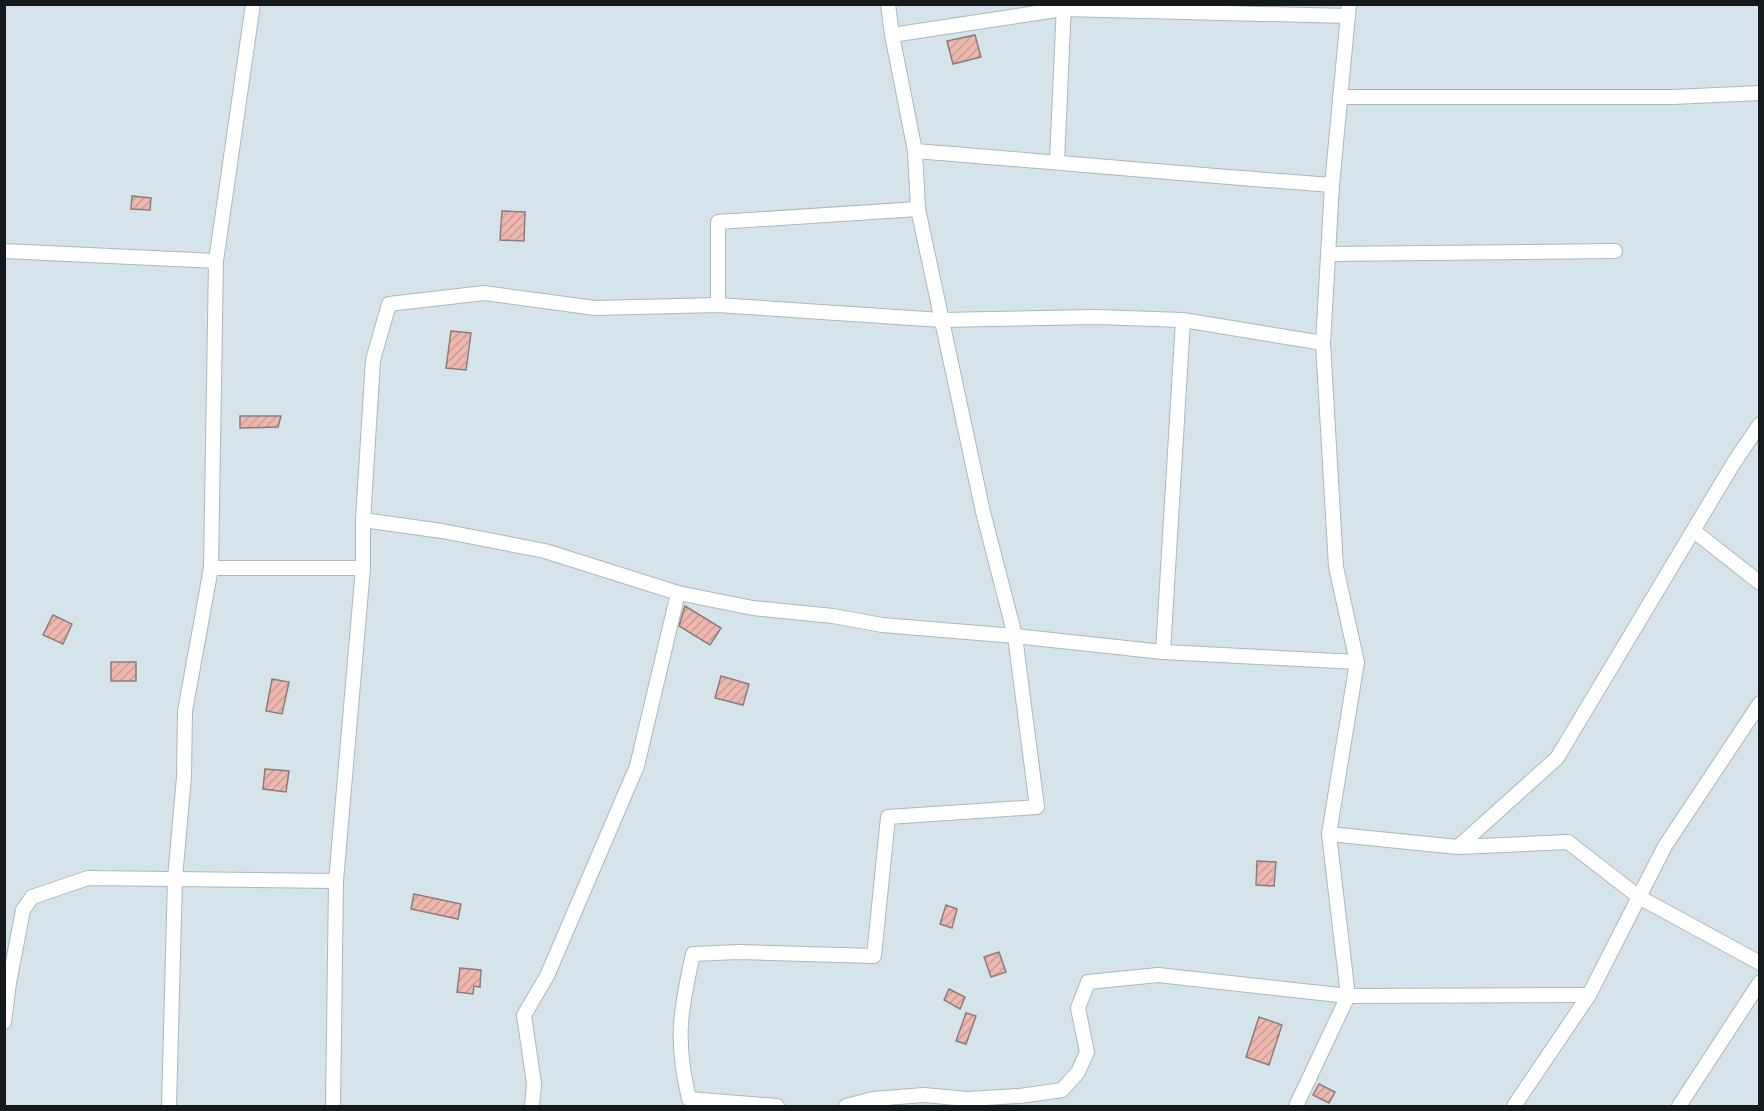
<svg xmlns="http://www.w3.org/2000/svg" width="1764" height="1111" font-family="Manrope,sans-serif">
<defs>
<pattern id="building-hatch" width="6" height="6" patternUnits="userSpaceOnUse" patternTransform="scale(1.5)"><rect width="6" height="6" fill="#edb7ae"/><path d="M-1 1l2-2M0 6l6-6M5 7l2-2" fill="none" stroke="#ca9d95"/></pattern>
</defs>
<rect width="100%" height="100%" fill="#d5e4eb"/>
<g fill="url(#building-hatch)" stroke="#8b7c7a" stroke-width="1.5">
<polygon points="975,35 981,57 953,64 947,41"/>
<polygon points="132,196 151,198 150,210 131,209"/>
<polygon points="502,211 525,212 524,241 500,240"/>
<polygon points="451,331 471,333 466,370 446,368"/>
<polygon points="240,416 281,416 278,427 240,428"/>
<polygon points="685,606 721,628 710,645 679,626"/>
<polygon points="53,615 72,624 63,644 43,635"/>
<rect x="111" y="662" width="25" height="19"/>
<polygon points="721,676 749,684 743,705 715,698"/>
<polygon points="272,679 289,682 282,714 266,711"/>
<polygon points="265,769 289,771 286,792 263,789"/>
<polygon points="1257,861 1276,862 1274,886 1256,885"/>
<polygon points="414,894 461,904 458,919 411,909"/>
<polygon points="946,905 957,909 952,928 940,924"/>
<polygon points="999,952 1006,972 991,977 984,957"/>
<polygon points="460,968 481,970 480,987 474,986 473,994 457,992"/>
<polygon points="949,989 965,997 960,1009 944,1000"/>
<polygon points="966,1013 976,1016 966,1044 956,1041"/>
<polygon points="1259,1017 1282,1025 1269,1065 1246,1057"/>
<polygon points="1319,1084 1335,1092 1329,1103 1313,1095"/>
</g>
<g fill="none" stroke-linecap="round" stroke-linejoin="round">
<defs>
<g id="street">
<polyline points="892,35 1063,9 1348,16"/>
<polyline points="1340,97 1673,97 1760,93"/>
<path d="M915 151C1054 162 1193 175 1332 185"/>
<polyline points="1057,162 1064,4"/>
<polyline points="4,251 216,261"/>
<polyline points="1329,254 1615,251"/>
<polyline points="718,305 718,222 918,209"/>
<polyline points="1694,531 1760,583"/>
<polyline points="211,568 363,568"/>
<polyline points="678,593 753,608 833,616 882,625 1015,636 1163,652 1357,662"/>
<polyline points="1163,652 1183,320 1323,343"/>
<polyline points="1329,834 1458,847 1568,842 1639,897 1760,963"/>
<polyline points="1458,847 1557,758 1733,464 1760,424"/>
<polyline points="4,1022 9,983 23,910 32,897 88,878 336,881"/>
<polyline points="169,1106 175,878 184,777 185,711 211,568 216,261 253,4"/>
<polyline points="333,1106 336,881 363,568 363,520"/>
<polyline points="532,1106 534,1084 524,1015 547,976 637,766 678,593 545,551 442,531 363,520 373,360 389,304 484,293 595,308 718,305 941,320 1096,317 1183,320"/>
<path d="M777 1106 689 1099C675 1040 680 1012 693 954L739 952 874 956 888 817 1037 807 1015 636 983 512 918 209 915 151 892 35 888 4"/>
<polyline points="846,1106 873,1099 924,1095 967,1099 1020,1096 1062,1090 1078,1072 1087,1052 1078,1008 1088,982 1158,975 1348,996 1589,995"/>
<polyline points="1296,1106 1348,996 1329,834 1357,662 1336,567 1323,343 1332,185 1349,4"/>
<polyline points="1514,1106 1589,995 1665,846 1760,703"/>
<polyline points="1679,1106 1760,982"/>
</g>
</defs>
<use href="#street" stroke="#a9b8be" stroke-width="16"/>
<use href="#street" stroke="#fff" stroke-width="14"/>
</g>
<rect width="1764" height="1111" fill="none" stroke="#14191b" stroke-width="12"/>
</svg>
